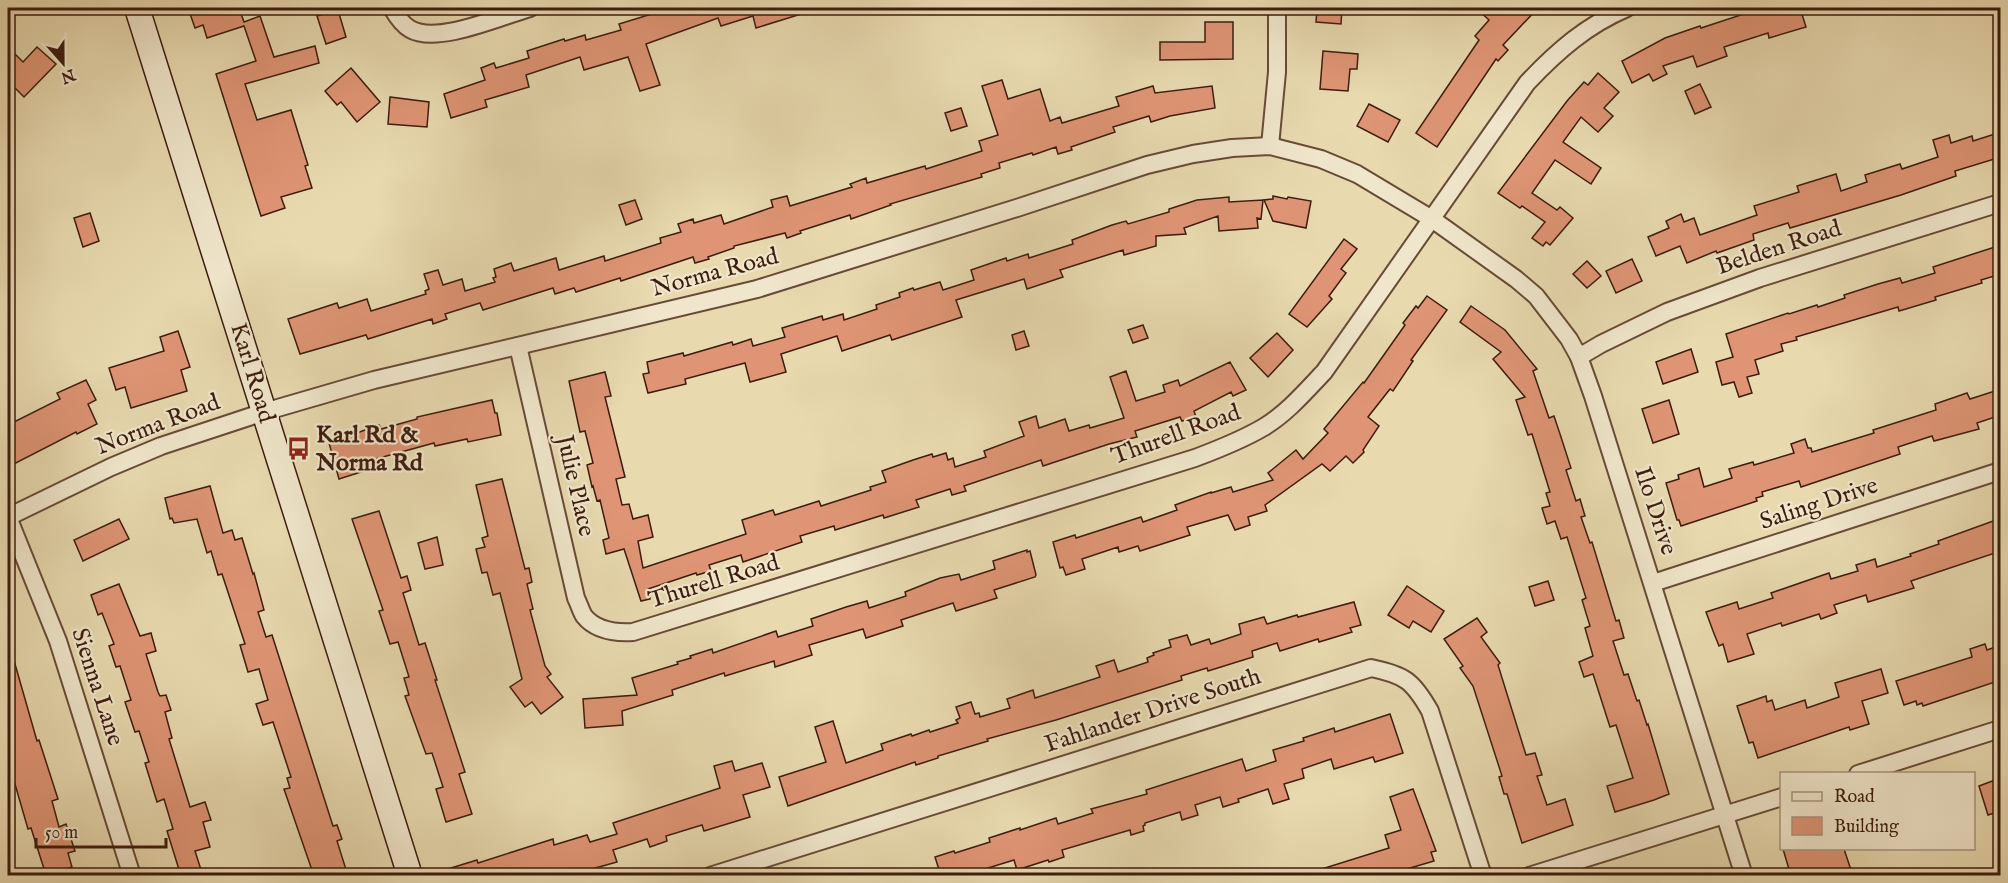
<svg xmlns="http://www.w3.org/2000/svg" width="2008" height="883" font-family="'IM FELL English',serif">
<rect width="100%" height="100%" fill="#e8d9af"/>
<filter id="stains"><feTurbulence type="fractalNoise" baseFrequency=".00333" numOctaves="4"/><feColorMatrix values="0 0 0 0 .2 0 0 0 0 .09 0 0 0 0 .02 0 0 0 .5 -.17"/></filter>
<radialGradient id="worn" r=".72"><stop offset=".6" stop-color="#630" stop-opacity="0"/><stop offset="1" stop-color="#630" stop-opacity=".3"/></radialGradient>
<g fill="#df9575" stroke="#3d1c0f" stroke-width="1.5">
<polygon points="188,8 239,8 244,22 260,16 274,57 315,46 319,63 245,84 257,120 291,110 308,165 305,166 312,188 281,197 285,208 261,216 216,74 256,61 244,26 207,38 203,25 195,28"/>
<polygon points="671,8 811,8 811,11 756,28 753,16 721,26 718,18 646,44 660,85 640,91 628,57 584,70 580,57 526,75 529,87 485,100 487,107 451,118 444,94 485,80 481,68 494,63 496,68 529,58 527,51 564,39 565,41 585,35 586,40 621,30 619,24"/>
<polygon points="1317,8 1342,8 1341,24 1316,22"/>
<polygon points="1476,8 1538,8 1503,45 1508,50 1498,61 1496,59 1437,147 1416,133 1479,40 1475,36 1489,20"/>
<polygon points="1762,8 1800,8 1806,27 1769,38 1768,33 1724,47 1727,56 1697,67 1693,56 1663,66 1667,74 1653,81 1649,74 1632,83 1622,61 1665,38 1700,26 1701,28"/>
<polygon points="338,10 346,37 326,44 317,16"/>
<polygon points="1205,22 1233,22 1233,59 1160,60 1160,42 1205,42"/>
<polygon points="8,47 23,62 37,47 56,64 24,97 8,81"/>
<polygon points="1323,51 1358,54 1357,69 1350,69 1348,91 1320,89"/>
<polygon points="351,68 380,102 357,122 341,102 337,105 325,91"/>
<polygon points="1598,73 1619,92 1604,108 1613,116 1598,132 1581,117 1563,142 1601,168 1591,184 1555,160 1532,193 1557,210 1560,207 1573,218 1550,245 1546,242 1543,246 1532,238 1545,222 1522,206 1520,208 1498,193 1567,101 1584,82 1588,85"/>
<polygon points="1002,80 1008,99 1040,89 1050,121 1060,117 1062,123 1119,106 1116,97 1153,86 1155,93 1212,86 1215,108 1170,116 1151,122 1149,116 1113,127 1115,132 1071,147 1072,150 1058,154 1056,147 1033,155 1032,153 999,163 1000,168 981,174 982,177 890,204 891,205 851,219 850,215 800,231 801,233 787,238 785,233 734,246 734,248 708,257 709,259 695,263 693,257 621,281 620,278 576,292 574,288 555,294 553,288 483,310 480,303 445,314 447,319 433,324 432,319 368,339 366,335 300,354 288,319 337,303 339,308 367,299 371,311 426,294 425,291 429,289 424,274 438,270 443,285 462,279 465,291 495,282 493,278 496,277 494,269 511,263 514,271 556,258 559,270 604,256 605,261 661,243 660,238 681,232 678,224 693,219 694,223 721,215 724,224 773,207 771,200 787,196 790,206 852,187 850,184 866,178 867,183 925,166 926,169 982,151 979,141 998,135 982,86"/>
<polygon points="1700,84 1711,107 1695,114 1685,91"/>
<polygon points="390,97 429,102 427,127 388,124"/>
<polygon points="1369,104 1400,120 1388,142 1357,126"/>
<polygon points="961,108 967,126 951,131 945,113"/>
<polygon points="2001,132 2001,157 1955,171 1956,176 1901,195 1790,228 1788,223 1753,234 1754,240 1717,253 1716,251 1687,263 1680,246 1656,256 1648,237 1669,228 1666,221 1681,214 1684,222 1694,218 1700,235 1757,215 1754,206 1799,192 1797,186 1836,174 1841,191 1867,182 1865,175 1900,164 1902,169 1938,157 1933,140 1949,135 1951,143 1972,136 1973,141"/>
<polygon points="1273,196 1287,199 1288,197 1311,201 1306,228 1273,221 1264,200 1273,199"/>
<polygon points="1229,197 1229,202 1263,200 1261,219 1257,218 1258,228 1219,231 1218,216 1184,228 1186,234 1156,236 1156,246 1124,255 1123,250 1060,270 1063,277 1027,289 1024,279 956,300 962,317 892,340 890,335 842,351 837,336 781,354 786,372 750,382 745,363 685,379 686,384 648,393 643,374 649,373 647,362 683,353 684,356 732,342 733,345 751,339 753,346 785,337 782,328 822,316 823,320 843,314 844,320 877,309 876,305 900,297 899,293 913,288 914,290 940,282 943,290 974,280 971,270 1006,258 1007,261 1028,254 1029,258 1073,244 1072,240 1112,225 1126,221 1128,224 1169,212 1169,209 1197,200"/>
<polygon points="635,200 642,219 626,225 619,205"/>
<polygon points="90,213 99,241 83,247 74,218"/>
<polygon points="1344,239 1357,249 1341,269 1346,273 1329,296 1332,299 1307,327 1289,314"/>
<polygon points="2001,245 2001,274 1981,280 1982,283 1935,297 1936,300 1899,311 1898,307 1796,337 1797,340 1781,344 1783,351 1755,360 1759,374 1747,377 1752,393 1739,397 1734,382 1722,385 1716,362 1733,357 1726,334 1788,313 1789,314 1817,305 1818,307 1845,298 1844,295 1878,284 1900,278 1902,283 1935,273 1933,267"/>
<polygon points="1632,259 1642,281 1616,293 1606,271"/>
<polygon points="1587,261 1601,276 1587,288 1573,274"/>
<polygon points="1427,296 1447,310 1411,360 1413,361 1393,391 1390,389 1368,417 1379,426 1363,450 1364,452 1353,463 1346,456 1330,471 1322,464 1265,505 1267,511 1248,517 1250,525 1235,530 1228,515 1187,527 1190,535 1140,551 1138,546 1119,552 1118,547 1082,559 1085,569 1066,575 1063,567 1060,568 1053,542 1075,535 1076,538 1141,517 1143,522 1177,510 1175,505 1211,492 1211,493 1231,487 1233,492 1273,480 1268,473 1296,450 1303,459 1328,433 1324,429 1363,382 1364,383 1405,325 1403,323 1416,306 1418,308"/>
<polygon points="1471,306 1505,330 1537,369 1533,371 1549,418 1554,416 1560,434 1571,468 1566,470 1576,501 1580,499 1585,516 1581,517 1590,543 1592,542 1616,621 1619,620 1624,638 1613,641 1624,675 1628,674 1637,701 1639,700 1647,725 1648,724 1669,794 1654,800 1615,812 1607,786 1633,778 1616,725 1610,727 1593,674 1584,677 1579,662 1593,656 1585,628 1590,626 1582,600 1586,598 1567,537 1561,539 1555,521 1547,524 1542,508 1550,506 1546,493 1550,492 1532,434 1528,435 1516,400 1525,397 1493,359 1501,352 1460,322"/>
<polygon points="1143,325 1148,338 1133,343 1128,330"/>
<polygon points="178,331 190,367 181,370 187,391 131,408 125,387 116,390 109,368 164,351 160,337"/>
<polygon points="1024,331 1029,346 1016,350 1012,335"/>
<polygon points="1277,333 1293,350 1268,377 1250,358"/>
<polygon points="1691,349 1698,372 1663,384 1656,362"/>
<polygon points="1230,362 1246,390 1233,396 1231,392 1194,411 1196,417 1182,421 1180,417 1135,431 1137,437 1109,444 1043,466 1041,460 964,486 966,491 952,495 950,489 916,500 919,507 884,518 883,515 835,530 834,526 800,536 802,542 743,562 741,555 709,565 711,571 697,575 696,573 648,589 650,599 641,601 624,549 606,554 603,540 609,538 600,500 597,501 593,486 592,487 587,465 593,463 585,431 580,432 569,381 605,372 611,396 605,397 625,477 616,479 622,505 629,504 633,519 648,515 653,537 638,541 643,568 746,534 742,520 773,510 775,515 819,501 821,506 871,490 870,487 886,482 882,471 913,460 932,454 933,457 946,453 948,460 953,458 955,467 986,457 984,451 1024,436 1019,422 1036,416 1039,428 1065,419 1069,431 1089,425 1090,428 1124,418 1110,377 1126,371 1136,401 1165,392 1163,385 1178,380 1180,386"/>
<polygon points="86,380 96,400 88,404 97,424 77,434 76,432 8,467 8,425 60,399 57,393"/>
<polygon points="2001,389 2001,415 1977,423 1979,429 1934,441 1932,436 1898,447 1900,454 1801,487 1799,481 1762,492 1763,496 1756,498 1757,501 1681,526 1679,520 1677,520 1666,483 1679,479 1678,475 1699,468 1704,487 1732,478 1729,469 1753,462 1754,465 1794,453 1791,444 1805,439 1808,448 1811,448 1812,452 1874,433 1873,430 1936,410 1935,404 1967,393 1970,399"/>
<polygon points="492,400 495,413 497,413 501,435 468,442 467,439 435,446 434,443 361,463 364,471 339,479 329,443 379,425 381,429 417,419 417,417"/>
<polygon points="1669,400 1679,434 1653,443 1642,409"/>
<polygon points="502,479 525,569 529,568 532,582 527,584 533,609 530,610 545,666 551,674 547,677 563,697 541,714 532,702 525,707 510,687 522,679 500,593 493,595 487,572 482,573 476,549 485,547 482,538 488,536 476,485"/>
<polygon points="210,486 223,533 232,530 235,540 242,538 253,574 254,573 264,610 258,612 266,637 272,635 333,826 337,825 342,839 337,841 348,876 314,876 284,789 290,788 287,778 291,777 273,722 263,725 256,704 268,700 259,669 248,672 240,645 245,644 222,574 218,575 211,551 207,553 197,519 174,523 172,518 170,519 165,498"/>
<polygon points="379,511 401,578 407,576 411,590 403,593 419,645 425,643 437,680 435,680 465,772 459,774 472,814 446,822 436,789 443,787 432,753 426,754 405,696 409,695 404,678 409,677 398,642 390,644 379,611 383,610 352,519"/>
<polygon points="119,519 129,539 83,561 74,540"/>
<polygon points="1996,520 1997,523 2001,521 2001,551 1911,581 1914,588 1868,602 1866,595 1834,605 1837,613 1821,619 1819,614 1782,626 1781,623 1747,634 1754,654 1728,662 1723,644 1719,646 1713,631 1706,612 1737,602 1739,609 1773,598 1771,593 1829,573 1831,579 1858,571 1856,565 1875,559 1877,567 1911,556 1910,554 1939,544 1938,541"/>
<polygon points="437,537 443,565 425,569 418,543"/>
<polygon points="1027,550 1027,552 1030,551 1036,575 1035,577 994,590 997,598 956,611 953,603 901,620 903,626 866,638 863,629 809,645 812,655 775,667 774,661 725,676 724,673 672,690 673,695 622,711 623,725 585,728 583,699 637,695 632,678 678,664 677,662 691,658 690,656 712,649 713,653 776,631 778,637 813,626 811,619 846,607 867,601 869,608 906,596 905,592 940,578 959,574 961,580 995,569 993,561"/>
<polygon points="1548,581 1554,600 1535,606 1529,587"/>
<polygon points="119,584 140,636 151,633 156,651 146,654 158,692 160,696 166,695 171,710 165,712 172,738 169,739 190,807 205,802 211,820 203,822 210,847 195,851 203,876 181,876 167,831 173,829 164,799 157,802 145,763 149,762 139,731 135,732 125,702 131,700 120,666 116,667 109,646 114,644 102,613 98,615 91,595"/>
<polygon points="1407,586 1444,611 1431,632 1413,621 1409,628 1388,615"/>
<polygon points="1354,602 1361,625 1350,628 1352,632 1319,642 1318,639 1280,651 1277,643 1252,651 1253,657 1208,671 1207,668 1181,676 1182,680 1056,720 987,739 988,741 938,756 938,758 916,765 915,762 788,806 779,777 826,762 815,727 833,721 846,763 883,750 881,744 911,734 912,736 929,730 930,732 958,723 956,720 960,718 956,707 971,702 975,714 979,713 980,717 1010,708 1007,699 1033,690 1035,698 1100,677 1096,666 1114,660 1118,672 1148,662 1147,658 1154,655 1153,653 1171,647 1169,640 1187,635 1191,645 1209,639 1211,644 1241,634 1239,624 1264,617 1267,624 1297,615 1298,617"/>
<polygon points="1477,618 1487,632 1481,637 1500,663 1498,665 1526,755 1535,753 1542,775 1537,776 1547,805 1565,799 1573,825 1522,843 1507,794 1504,794 1499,777 1502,776 1473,686 1460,668 1463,666 1444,639"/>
<polygon points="1985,644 1987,650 2001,645 2001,680 1923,706 1922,703 1917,705 1916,701 1904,705 1896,681 1972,657 1970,649"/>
<polygon points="11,650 37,741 39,740 58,799 52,801 59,827 66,824 75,851 68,853 72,867 46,875 31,828 28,829 8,760 8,651"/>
<polygon points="1881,669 1888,693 1862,701 1869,724 1850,730 1849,727 1758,758 1753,742 1749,743 1737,706 1766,696 1767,702 1772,700 1775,710 1805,700 1807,708 1839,697 1835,683"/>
<polygon points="1390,714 1403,753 1375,762 1373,757 1334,769 1331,759 1302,769 1304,778 1284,784 1289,799 1273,804 1268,789 1238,799 1239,802 1223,807 1220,797 1195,805 1198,815 1182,820 1180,812 1145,823 1145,825 1143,826 1144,831 1131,835 1130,830 1062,850 1064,857 1049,862 1048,860 1017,870 1014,860 988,868 990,876 941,876 935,857 954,851 955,853 990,842 989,838 1020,828 1020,830 1056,818 1058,824 1093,813 1091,809 1147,794 1146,790 1242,759 1246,771 1276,761 1273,750 1304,741 1303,738 1334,728 1335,732"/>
<polygon points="732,761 735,771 762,763 770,787 743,795 750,817 704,831 702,825 666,836 667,841 650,847 647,839 613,850 617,862 574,874 573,872 562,876 439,876 438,872 477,860 478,863 553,839 554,845 587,835 590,842 617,834 613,823 720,788 714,766"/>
<polygon points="1995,780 1996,784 2001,782 2001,811 1988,815 1979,786"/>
<polygon points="1413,789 1436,851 1431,852 1434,861 1383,876 1312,876 1312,872 1389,848 1385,835 1401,830 1390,797"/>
<polygon points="1783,849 1844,849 1853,876 1834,876 1832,871 1819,876 1791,876"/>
</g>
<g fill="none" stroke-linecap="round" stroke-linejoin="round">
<defs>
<g id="minor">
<path d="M392 8C396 15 403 25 410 29 437 45 501 16 530 8"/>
<polyline points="1270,146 1277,72 1277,8"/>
<path d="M518 346 576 598C579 604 581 611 584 616 596 631 616 633 633 632L1195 458C1219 449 1242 440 1264 427 1287 413 1305 392 1324 372L1527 83C1557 51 1587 25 1627 8"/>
<polyline points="1579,357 1601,344 1667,312 1760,278 2000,203"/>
<polyline points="8,517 111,467 161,446 264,412 374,380 757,289 1020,207 1147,165 1193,154 1232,148 1270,146 1321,159 1357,174 1432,219 1516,279 1536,296 1569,339 1579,357 1593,396 1744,876"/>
<polyline points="8,517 58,641 132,876"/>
<polyline points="1653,583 2000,471"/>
<polyline points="1858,774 2000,729"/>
<path d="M710 876 1371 668C1405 675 1413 681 1430 711L1483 876"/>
<polyline points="1529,876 1782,797"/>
</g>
<polyline id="secondary" points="137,8 410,876"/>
</defs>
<use href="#minor" stroke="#684b37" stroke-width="20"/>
<use href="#secondary" stroke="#3d1c0f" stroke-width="27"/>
<use href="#minor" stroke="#f0e6cb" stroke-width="16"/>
<use href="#secondary" stroke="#f0e6cb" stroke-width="24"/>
</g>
<defs>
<symbol id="bus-bare" viewBox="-9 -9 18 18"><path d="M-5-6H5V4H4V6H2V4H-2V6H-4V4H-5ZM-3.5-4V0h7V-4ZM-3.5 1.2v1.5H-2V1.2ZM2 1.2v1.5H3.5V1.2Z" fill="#8f2418" stroke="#f0e6cb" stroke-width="2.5" paint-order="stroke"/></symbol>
</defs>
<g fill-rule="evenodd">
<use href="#bus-bare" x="282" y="432" width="33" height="33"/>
</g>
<g text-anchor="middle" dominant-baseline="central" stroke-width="4.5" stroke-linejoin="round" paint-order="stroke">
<g font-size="24" fill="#3d1c0f" stroke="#f0e6cb">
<text transform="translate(1779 248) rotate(-18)">Belden Road</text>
<text transform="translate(715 273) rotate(-15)">Norma Road</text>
<text transform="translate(252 373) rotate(73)">Karl Road</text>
<text transform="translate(158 425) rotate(-21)">Norma Road</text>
<text transform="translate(1176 435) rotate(-20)">Thurell Road</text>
<text transform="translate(575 486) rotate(77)">Julie Place</text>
<text transform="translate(1819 504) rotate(-18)">Saling Drive</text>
<text transform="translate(1655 511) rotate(72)">Ilo Drive</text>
<text transform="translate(714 582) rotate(-17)">Thurell Road</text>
<text transform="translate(97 687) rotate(72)">Sienna Lane</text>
<text transform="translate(1153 711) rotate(-18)">Fahlander Drive South</text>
</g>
<g font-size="24" font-weight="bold" fill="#3d1c0f" stroke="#f0e6cb" text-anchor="start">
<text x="316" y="435">Karl Rd &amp;<tspan x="316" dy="28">Norma Rd</tspan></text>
</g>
</g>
<rect width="2008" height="883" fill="none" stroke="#e8d9af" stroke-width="30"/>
<rect x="9" y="9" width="1990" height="865" fill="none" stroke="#3d1c0f" stroke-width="3"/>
<rect x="15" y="15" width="1978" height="853" fill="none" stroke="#3d1c0f" stroke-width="1.5"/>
<rect x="1780" y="772" width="195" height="78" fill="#f0e6cb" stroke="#a89580" stroke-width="1.5"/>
<rect x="1792" y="792" width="30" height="9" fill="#f0e6cb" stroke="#a89580" stroke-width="1.5"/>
<text x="1834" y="802" font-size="18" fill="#3d1c0f">Road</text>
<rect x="1792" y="817" width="30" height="18" fill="#df9575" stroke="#a89580" stroke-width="1.5"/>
<text x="1834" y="832" font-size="18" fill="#3d1c0f">Building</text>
<g transform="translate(63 63) rotate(159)" stroke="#f0e6cb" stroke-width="4.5" paint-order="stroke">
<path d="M0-4.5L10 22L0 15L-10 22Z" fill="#3d1c0f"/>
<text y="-9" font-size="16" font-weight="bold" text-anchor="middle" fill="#3d1c0f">N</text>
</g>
<path d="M36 838v9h130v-9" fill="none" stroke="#3d1c0f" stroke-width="3"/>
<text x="45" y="838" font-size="18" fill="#3d1c0f" stroke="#f0e6cb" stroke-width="4.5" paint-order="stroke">50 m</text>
<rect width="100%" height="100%" filter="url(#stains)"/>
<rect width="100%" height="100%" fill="url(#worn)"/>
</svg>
